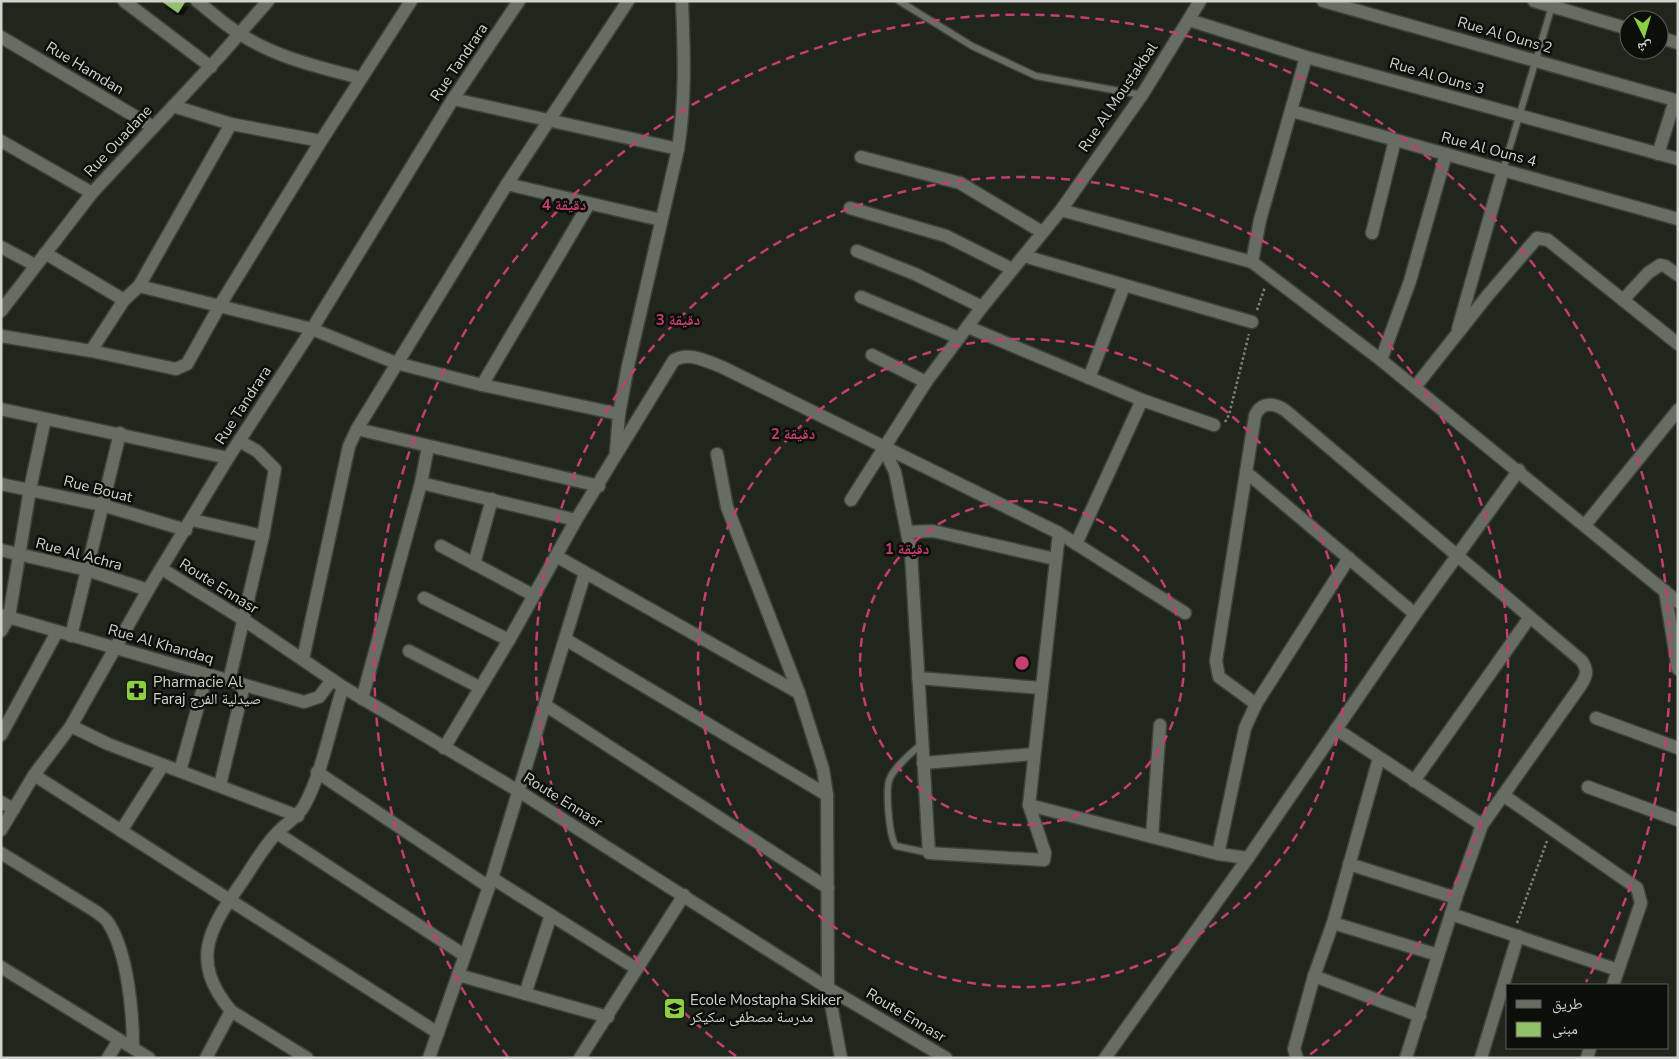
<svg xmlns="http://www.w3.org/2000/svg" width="1679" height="1059" font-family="'Nunito Sans','Noto Naskh Arabic',sans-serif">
<defs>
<filter id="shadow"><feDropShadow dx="3" dy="5.5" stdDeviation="0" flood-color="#0009"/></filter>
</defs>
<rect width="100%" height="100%" fill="#21261d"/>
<polygon fill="#93c169" filter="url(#shadow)" points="161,1 186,1 178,13"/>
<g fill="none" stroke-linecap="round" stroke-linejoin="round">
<defs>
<g id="lane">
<polyline points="899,1 972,46 1036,76 1142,95"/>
<polyline points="1503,170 1552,6"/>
<path d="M922 743C912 753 896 765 890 778 885 788 889 837 896 846L929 853"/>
</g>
<g id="street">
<polyline points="124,1 211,67"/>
<path d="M197 1C211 12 225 25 240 34 277 58 319 67 360 78"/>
<polyline points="1323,1 1678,101"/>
<polyline points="1534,1 1629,29"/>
<polyline points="1189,20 1306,57 1678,159"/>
<polyline points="1,37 153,127"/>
<polyline points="1659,37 1678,43"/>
<polyline points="453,99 678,149"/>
<polyline points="173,106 231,124 321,141"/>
<polyline points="1292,111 1678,219"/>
<polyline points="1,141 92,193"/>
<polyline points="1658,154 1675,100"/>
<polyline points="861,157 960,183 1042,232"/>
<polyline points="507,184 661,220"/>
<polyline points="850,208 946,236 1012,269"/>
<polyline points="1061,210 1252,262 1381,360 1678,602"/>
<polyline points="1372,233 1395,140"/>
<polyline points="1,247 35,265"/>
<polyline points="857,251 915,274 982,307"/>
<polyline points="45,253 124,300"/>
<polyline points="1024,256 1252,322"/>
<polyline points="1252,262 1260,220 1306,57"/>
<polyline points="139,286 312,329 396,363 482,385 619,414"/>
<polyline points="861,297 959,338"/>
<polyline points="1623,300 1648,273 1660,265 1665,266 1678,275"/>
<polyline points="1,311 92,193 220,56 268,1"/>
<polyline points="968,327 1142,400 1214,425"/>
<polyline points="1458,329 1503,170"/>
<polyline points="1,336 91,351 176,369 187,364 220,305 321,141 411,1"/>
<polyline points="91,351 124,300 139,286 231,124"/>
<polyline points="872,355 926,382"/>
<polyline points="1381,360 1410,281 1446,154"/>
<polyline points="1089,378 1124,286"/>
<polyline points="482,385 589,204"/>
<polyline points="1415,387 1488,295 1537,238 1548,240 1678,344"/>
<polyline points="1,409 228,458"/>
<polyline points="357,429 599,486"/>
<polyline points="884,449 895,472 911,553 929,853 1044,860 1045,853 1029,805 1059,533"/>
<path d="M616 452 619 414 628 366 678 149C686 99 684 51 682 1"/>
<polyline points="717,454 727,507 799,693"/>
<polyline points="1246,472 1415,614"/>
<polyline points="421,483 576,520"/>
<polyline points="1,484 102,505 186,530"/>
<polyline points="851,500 926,382 982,307 1061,210 1142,95 1200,1"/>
<polyline points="192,520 263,536"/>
<polyline points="1585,525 1678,410"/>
<polyline points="908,532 933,531 1055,559"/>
<polyline points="1076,544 1142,400"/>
<polyline points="441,546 533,595"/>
<polyline points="1,550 87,570 148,590"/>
<polyline points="556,556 799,693 823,769 827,795 828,988 841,1058"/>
<polyline points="474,564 492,499"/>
<polyline points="1665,591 1678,669"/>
<polyline points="424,598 509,640"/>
<polyline points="1,615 304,702 319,697 332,680"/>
<polyline points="1,631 9,617 30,489 45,419"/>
<polyline points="71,636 120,433"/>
<polyline points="565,639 827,795"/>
<polyline points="409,651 479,687"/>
<polyline points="303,659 349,446 357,429 507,184 628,1"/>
<polyline points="918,678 1041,688"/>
<polyline points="229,681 263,536 275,469 257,451 239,441"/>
<polyline points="362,699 421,483 428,447"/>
<path d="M1256 704 1219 677 1216 661 1255 416C1261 401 1275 403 1286 411L1582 661C1588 671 1587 675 1581 685L1482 825 1456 898 1406 1058"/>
<polyline points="545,705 828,888"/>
<polyline points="1596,718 1678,748"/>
<polyline points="71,726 108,744 298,816"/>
<polyline points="1336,729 1482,825"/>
<polyline points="1,735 57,632"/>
<path d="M444 748 509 640 576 520 674 360C690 352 706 361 722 367L1059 533 1185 613"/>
<polyline points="923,763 1034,754"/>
<polyline points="180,771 207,674"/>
<polyline points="317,772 489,887"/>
<polyline points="34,775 438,1033"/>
<polyline points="1414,781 1530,617"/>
<polyline points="220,785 244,685"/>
<polyline points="1588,787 1678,820"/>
<polyline points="1503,795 1637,888 1641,903 1613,985"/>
<polyline points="1,802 14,809"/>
<polyline points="1029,805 1218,854 1248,858"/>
<polyline points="121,831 163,765"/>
<polyline points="277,833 464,955"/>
<polyline points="1152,837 1160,725"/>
<path d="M1 853 95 911C100 915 106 918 109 924 128 954 133 1014 133 1048"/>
<polyline points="1218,854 1245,728 1256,704 1349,558"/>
<polyline points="1349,864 1456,898"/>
<polyline points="492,878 637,969"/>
<polyline points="1451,914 1618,970"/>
<polyline points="1333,923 1438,955"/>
<polyline points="1,967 149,1058"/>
<polyline points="458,975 608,1017"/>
<polyline points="1314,976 1420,1016"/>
<polyline points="525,994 551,915"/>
<polyline points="231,1011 307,1058"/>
<polyline points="108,1058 119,1040"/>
<path d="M206 1058 231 1011C188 959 210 928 244 879 254 864 264 846 277 833 286 823 297 818 304 806 322 774 331 724 343 687"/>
<polyline points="429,1058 492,878 585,573"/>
<polyline points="580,1058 684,895"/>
<polyline points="1105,1058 1248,858 1415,614 1519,470"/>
<polyline points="1297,1058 1294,1049 1314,976 1333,923 1379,758"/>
<polyline points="1481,1058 1518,936"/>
<polyline points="1587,1058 1590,1048"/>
</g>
<g id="secondary">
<polyline points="162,569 244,620 343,687 520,792 828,988 946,1058"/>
<polyline points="1,830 34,775 71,726 148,590 228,458 312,329 453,99 519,1"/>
</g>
</defs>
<use href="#lane" stroke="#3d423a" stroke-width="9"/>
<use href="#street" stroke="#3d423a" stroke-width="15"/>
<use href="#secondary" stroke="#3d423a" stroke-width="15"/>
<g stroke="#7e827b" stroke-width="2.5" stroke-dasharray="2.5 2.5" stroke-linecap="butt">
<polyline points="1257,310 1265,287"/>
<polyline points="1225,422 1229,415 1249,334"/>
<polyline points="1517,923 1547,841"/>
</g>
<use href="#lane" stroke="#676d63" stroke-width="6"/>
<use href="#street" stroke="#676d63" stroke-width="12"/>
<use href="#secondary" stroke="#676d63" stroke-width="12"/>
</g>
<g fill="none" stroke="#c53d72" stroke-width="2.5" stroke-dasharray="9 6">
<circle cx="1022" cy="663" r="162"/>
<circle cx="1022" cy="663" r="324"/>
<path d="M736 1056A486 486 0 1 1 1308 1056"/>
<path d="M508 1057A648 648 0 1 1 1586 982"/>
</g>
<defs>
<symbol id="pharmacy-square" viewBox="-11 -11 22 22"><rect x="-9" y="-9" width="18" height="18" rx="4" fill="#8dce44" stroke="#0c0e0a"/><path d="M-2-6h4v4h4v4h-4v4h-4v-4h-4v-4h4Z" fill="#111"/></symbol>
<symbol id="school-square" viewBox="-11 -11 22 22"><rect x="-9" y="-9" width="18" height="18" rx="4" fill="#8dce44" stroke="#0c0e0a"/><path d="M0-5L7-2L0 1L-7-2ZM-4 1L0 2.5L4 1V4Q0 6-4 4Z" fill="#111"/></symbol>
</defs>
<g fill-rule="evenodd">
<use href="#pharmacy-square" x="124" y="678" width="25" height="25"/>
<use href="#school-square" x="662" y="996" width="25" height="25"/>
</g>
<g text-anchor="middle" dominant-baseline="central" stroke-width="5" stroke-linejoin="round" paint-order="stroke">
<g font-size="15" fill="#d0d3cd" stroke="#0c0e0a">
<text transform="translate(1505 35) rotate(16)">Rue Al Ouns 2</text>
<text transform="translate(459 62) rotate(-56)">Rue Tandrara</text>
<text transform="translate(85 68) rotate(31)">Rue Hamdan</text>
<text transform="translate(1437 76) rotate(16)">Rue Al Ouns 3</text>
<text transform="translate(1118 97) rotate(-56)">Rue Al Moustakbal</text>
<text transform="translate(118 141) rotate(-47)">Rue Ouadane</text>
<text transform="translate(1489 149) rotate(15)">Rue Al Ouns 4</text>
<text transform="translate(243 405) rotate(-57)">Rue Tandrara</text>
<text transform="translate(98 489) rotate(14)">Rue Bouat</text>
<text transform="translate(79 554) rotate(15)">Rue Al Achra</text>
<text transform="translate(219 586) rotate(32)">Route Ennasr</text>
<text transform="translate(161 644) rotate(16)">Rue Al Khandaq</text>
<text transform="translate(563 800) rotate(32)">Route Ennasr</text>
<text transform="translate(906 1015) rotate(31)">Route Ennasr</text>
</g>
<g font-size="15" fill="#d0d3cd" stroke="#0c0e0a" text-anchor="start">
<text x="153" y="682">Pharmacie Al<tspan x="153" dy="17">Faraj صيدلية الفرج</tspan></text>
<text x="690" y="1000">Ecole Mostapha Skiker<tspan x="690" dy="17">مدرسة مصطفى سكيكر</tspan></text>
</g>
</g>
<circle cx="1022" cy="663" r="8" fill="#c53d72" stroke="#0c0e0a" stroke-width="2.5"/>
<g font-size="15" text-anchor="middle" font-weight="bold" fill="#c53d72" stroke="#0c0e0a" stroke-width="5" stroke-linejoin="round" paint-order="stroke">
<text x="564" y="210">4 دقيقة</text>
<text x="678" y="325">3 دقيقة</text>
<text x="793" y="439">2 دقيقة</text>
<text x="907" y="554">1 دقيقة</text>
</g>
<rect width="1679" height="1059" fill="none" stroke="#d0d3cd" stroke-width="5"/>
<rect x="1506" y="984" width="162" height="65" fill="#0c0e0a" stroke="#5a5d58"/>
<rect x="1516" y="1000" width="25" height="8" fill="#676d63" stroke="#5a5d58"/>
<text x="1552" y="1009" font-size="15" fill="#d0d3cd">طريق</text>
<rect x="1516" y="1022" width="25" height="15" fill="#93c169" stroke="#5a5d58"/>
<text x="1552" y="1034" font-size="15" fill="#d0d3cd">مبنى</text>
<g transform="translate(1644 35) rotate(175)"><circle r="24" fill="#0c0e0a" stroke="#5a5d58"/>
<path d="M0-4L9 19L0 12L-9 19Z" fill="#8dce44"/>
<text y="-8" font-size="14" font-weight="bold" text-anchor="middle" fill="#d0d3cd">ش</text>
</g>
</svg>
